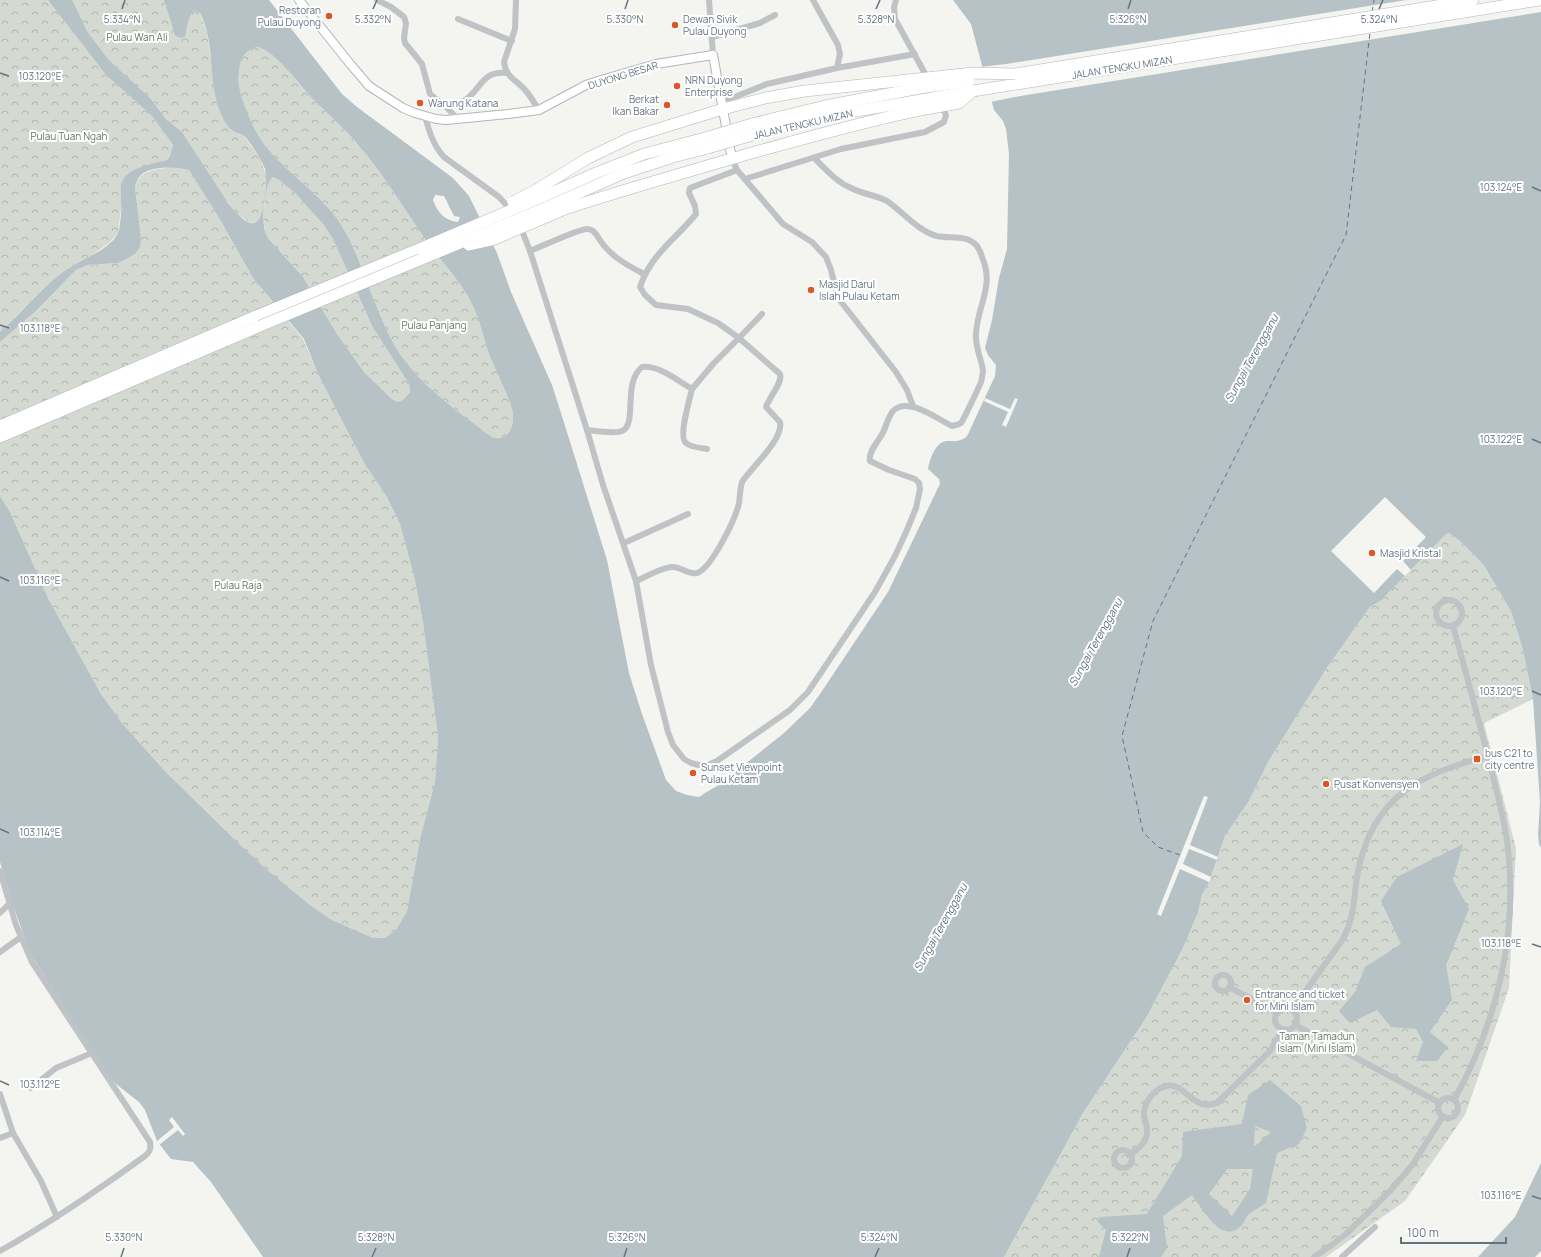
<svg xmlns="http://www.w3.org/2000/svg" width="1541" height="1257" font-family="Manrope,sans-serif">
<defs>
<pattern id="forest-crowns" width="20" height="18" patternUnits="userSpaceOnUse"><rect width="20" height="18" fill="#d4dad1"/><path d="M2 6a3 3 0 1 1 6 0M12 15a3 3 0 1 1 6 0" fill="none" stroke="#b0b5af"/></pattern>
</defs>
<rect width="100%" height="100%" fill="#f4f4f0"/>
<g fill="url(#forest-crowns)">
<polygon points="0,0 48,0 106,75 152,116 173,145 170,156 167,160 136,169 121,193 121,209 118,233 109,243 92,255 73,265 45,287 0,332"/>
<path d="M71 0H164L167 7 172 25 186 32C188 24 188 17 194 11L200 13 207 33 217 101 233 131 243 135 260 158 266 175 265 194 271 178 273 177 279 180 295 193 323 224 333 239 372 326 409 384 410 392 403 400 398 402 392 399 364 372 337 334 303 277 268 238C261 225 264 212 265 198L262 214 256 222 251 223 237 214 217 188 182 132 166 119 151 99 108 59 87 31Z"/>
<path d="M257 47C275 50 300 86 314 100 329 116 346 129 359 146 386 177 406 213 431 247 444 265 461 282 471 302 480 319 483 337 489 354 496 372 506 390 512 409 515 419 512 440 496 438 490 437 484 431 480 428 450 406 421 384 400 354 390 339 383 322 376 305 364 276 354 241 335 216 316 191 288 173 268 149 258 137 250 121 245 106 241 96 237 83 239 72 241 58 243 52 257 47Z"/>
<path d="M171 167H179L189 170 222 223 253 278 303 339 318 374 366 466 387 497 400 524 414 576 423 622 438 737 435 782 420 839 407 911 396 930 385 938H373L332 920 310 905 265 868 234 839 163 769 122 723 101 694 48 598 11 514 0 496V342L35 312 76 270 88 265 118 263 141 238 135 187C140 169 155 170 171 167Z"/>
<polygon points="1449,533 1460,541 1483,564 1511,611 1523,650 1533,699 1484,723 1516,848 1509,988 1465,1115 1405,1201 1326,1257 1004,1257 1083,1113 1146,1018 1184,946 1198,912 1202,895 1209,882 1225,836 1249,801 1268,762 1328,666 1370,607 1319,552"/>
</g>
<g fill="#b6c2c6" fill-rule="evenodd">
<path d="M48 0H71L73 2 87 31 108 59 151 99 166 119 182 132 228 203C233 209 246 225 254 223 266 220 267 179 265 169 262 161 250 141 244 136 241 133 236 133 233 131 224 124 220 112 217 102 209 73 214 40 200 13L194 11C187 18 188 27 185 36 182 39 178 38 175 35L164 0H269L342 94 357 107 453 178 469 196 497 253 511 292 552 385 561 413 607 560 629 673 642 714 666 780 676 791 687 795 699 797 705 793 719 785 784 733 810 708 820 694 888 592 937 490 940 484 939 479 928 469C930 459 935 442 947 441 952 441 958 442 963 439 966 438 968 435 969 432L995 376 996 365 988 355 985 348 992 320 999 278 1007 249 1009 154 1006 129 1003 121 994 110 971 24 953 0H1541V848L1539 844 1538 835 1540 802 1533 699 1523 650 1511 611 1483 564 1460 541 1449 533 1446 534 1381 600 1370 607 1328 666 1268 762 1249 801 1225 836 1209 882 1202 895 1198 912 1184 946 1146 1018 1083 1113 1004 1257H263L211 1182 193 1162 171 1159 157 1141 145 1110 139 1102 116 1084 104 1069 30 953 13 905 0 862V496L11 514 48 598 101 694 122 723 163 769 234 839 265 868 310 905 332 920 373 938H385L396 930 407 911 420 839 435 782 438 737 423 622 414 576 400 524 387 497 366 466 349 434 318 374 304 339 253 278 222 223 189 170C177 166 150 166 141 175 137 179 136 183 135 187L141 238 140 247 135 254 118 263 88 265 76 270 35 312 0 342V332C25 310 45 282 74 265 88 256 110 249 118 233 120 228 120 221 121 215 122 205 120 195 121 185 125 167 153 164 167 160L170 156 173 145 152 116 106 75ZM257 47C275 50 300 86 314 100 329 116 346 129 359 146 386 177 406 213 431 247 444 265 461 282 471 302 480 319 483 337 489 354 496 372 506 390 512 409 515 419 512 440 496 438 490 437 484 431 480 428 450 406 421 384 400 354 390 339 383 322 376 305 364 276 354 241 335 216 316 191 288 173 268 149 258 137 250 121 245 106 241 96 237 83 239 72 241 58 243 52 257 47ZM273 177 279 180 295 193 323 224 333 239 372 326 409 384 410 392 403 400 398 402 392 399 364 372 337 334 303 277 268 238C266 234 264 230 264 226 262 216 265 183 273 177ZM435 195 444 196 454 216 460 217 458 222C445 221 437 212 433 200Z"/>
<polygon points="1463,844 1453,880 1469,909 1446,965 1452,1000 1430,1032 1448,1047 1437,1061 1416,1061 1423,1042 1416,1029 1391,1027 1377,1010 1350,1023 1339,1011 1355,992 1365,967 1401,944 1381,901 1397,877"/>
<path d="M1270 1080 1301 1106 1307 1128 1299 1144 1277 1153 1266 1203C1260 1207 1253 1211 1248 1215 1245 1218 1244 1223 1241 1226 1221 1246 1201 1206 1192 1195L1163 1216 1167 1248 1161 1257H1099L1106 1230 1098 1222 1099 1217 1147 1214 1182 1156 1183 1132 1242 1124 1248 1095ZM1255 1126 1271 1132 1254 1147V1146ZM1227 1169H1253L1250 1189 1232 1216 1209 1194Z"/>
<polygon points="1541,1163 1541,1251 1535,1257 1478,1257 1515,1217"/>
</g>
<g fill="#f4f4f0">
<polygon points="1406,0 1541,0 1541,12 1015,97 990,102 980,67 1006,64"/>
<polygon points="985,398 1010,409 1015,398 1018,399 1006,427 1002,425 1008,412 984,401"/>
<polygon points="1385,497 1426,537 1403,561 1411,570 1405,576 1397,569 1374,593 1331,551"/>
<polygon points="1204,796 1208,797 1190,845 1218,857 1217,860 1189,849 1183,864 1211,877 1209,882 1180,869 1161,916 1157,914"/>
<polygon points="172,1117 185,1134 183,1136 178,1130 159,1145 157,1141 174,1127 169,1120"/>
</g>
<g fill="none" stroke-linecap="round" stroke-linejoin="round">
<g stroke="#5f757d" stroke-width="1" stroke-dasharray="5 4" stroke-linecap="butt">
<polyline points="1372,12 1374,0"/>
<polyline points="1180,855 1158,847 1143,832 1122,736 1153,621 1346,235 1370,33"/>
</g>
<defs>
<polyline id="secondary" points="299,0 351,65 369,86 403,108 415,113 436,119 446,120 508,114 539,110 586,85 601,80 656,64 713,55 732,159"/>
<g id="highway">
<polyline points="1015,74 1473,0"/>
<polyline points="973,91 1539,0"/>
<polyline points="752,124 825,106 920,88"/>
<polyline points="756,134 827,116 921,100"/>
<polyline points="536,190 588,158 632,137 723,109 765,98 805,91 917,79"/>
<polyline points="542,197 596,173 644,154 705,138"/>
<polyline points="547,207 624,173 673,157 708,148"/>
<path d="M549 216 565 209C625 189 687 172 748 154 805 138 862 122 920 110"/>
<polyline points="0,426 256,316 419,249"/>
<polyline points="0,437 260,326"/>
</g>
</defs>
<use href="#secondary" stroke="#b2b6ba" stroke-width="10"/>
<use href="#highway" stroke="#b2b5b8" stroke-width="12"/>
<g stroke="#bfc3c6" stroke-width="6">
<polyline points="377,0 391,7 404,17 406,23 404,38 405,43 422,64 430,94 445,106"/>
<path d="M516 0 515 29 504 62C506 78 517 80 526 91 531 97 535 104 539 110"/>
<polyline points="709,0 713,55"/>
<polyline points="813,0 838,45 840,54 837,68"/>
<polyline points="896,0 894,7 895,19 928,79"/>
<polyline points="458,19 512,41"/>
<polyline points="712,37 760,23 775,15"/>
<polyline points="722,102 767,84 837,68 915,54"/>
<path d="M425 116C429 131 433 145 444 157L499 197 512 211"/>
<path d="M458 119 445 106C452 106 458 105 464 101 482 89 481 71 506 73"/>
<polyline points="732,159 737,170 783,224 812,242 826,257 831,270 838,298 896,372 907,390 913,406"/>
<polyline points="745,179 841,149 925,132 944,122 946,115 941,105"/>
<path d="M520 226 530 251 587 430 603 485 636 581 651 665 668 732 673 745 684 759 691 763 699 765H708L717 761 790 710 808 692 875 592 895 556 907 530 916 508 920 489 919 483 915 479 889 470 870 461C868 452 877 443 881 436 886 429 887 418 893 411 908 396 937 419 952 426 955 425 958 425 961 423 963 421 979 387 981 382 982 378 983 374 983 370 981 358 975 347 976 334 977 306 995 286 982 257 981 253 979 249 977 246 967 234 950 239 937 236 918 231 903 212 887 201 876 195 862 194 851 188 836 182 825 168 814 158"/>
<path d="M530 251C541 247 578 229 587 229 595 229 598 238 602 243 613 258 629 266 644 274"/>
<path d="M692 389 714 363 739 338 718 323 688 309 656 305 645 295 640 287C651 254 675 240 696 214L695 206 689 193 690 188 737 170"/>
<path d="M587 430C596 431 615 434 622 431 638 424 622 383 642 367 659 365 678 381 692 389 690 398 678 437 686 443 690 447 701 448 707 449"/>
<polyline points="624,543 688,514"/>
<path d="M636 581C645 577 665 566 673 567 681 567 688 575 697 573 711 569 736 518 739 503 740 496 740 489 742 482 751 468 784 439 780 422L766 407C769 397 783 383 780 374L739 338 762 314"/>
<circle cx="1449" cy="613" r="13"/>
<path d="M1453 626C1466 672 1478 718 1490 764 1496 789 1503 814 1507 840 1519 930 1498 1021 1454 1100"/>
<path d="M0 871 16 925 32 962 150 1142C151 1149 150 1152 145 1156 98 1190 50 1223 0 1251"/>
<polyline points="0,913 10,903"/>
<polyline points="0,952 21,937"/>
<circle cx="1223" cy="983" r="8"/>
<polyline points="1229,987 1278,1013"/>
<circle cx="1286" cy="1019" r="11"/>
<path d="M1292 1010 1343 939C1356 914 1353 897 1358 871 1374 795 1419 775 1488 756"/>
<polyline points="1295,1025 1440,1103"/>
<polyline points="31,1088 56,1068 92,1053"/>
<polyline points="0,1094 13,1133 41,1181 57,1217"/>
<circle cx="1448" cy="1108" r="10"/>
<polyline points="0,1138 13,1133"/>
<circle cx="1123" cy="1159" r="9"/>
<path d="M1131 1154C1139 1148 1148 1141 1147 1130 1147 1123 1143 1118 1144 1112 1145 1104 1150 1096 1156 1091 1179 1075 1185 1099 1202 1104 1206 1106 1212 1104 1217 1103L1270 1051 1283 1029"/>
<polyline points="1314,1257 1333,1244 1347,1233 1390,1191 1413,1164 1443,1116"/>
<polyline points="1342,1257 1375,1227"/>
</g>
<use href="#secondary" stroke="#fff" stroke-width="8"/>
<use href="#highway" stroke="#fff" stroke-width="11"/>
<defs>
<g id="highway-bridge">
<polyline points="917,79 973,73 1015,74"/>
<polyline points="920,88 969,81"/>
<polyline points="921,100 972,91"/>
<polyline points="920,110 959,103 973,91"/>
<polyline points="705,138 752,124"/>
<polyline points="708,148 756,134"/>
<polyline points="513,202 536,190"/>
<polyline points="469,245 492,240 549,216"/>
<polyline points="419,249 542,197"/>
<polyline points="260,326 547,207"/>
</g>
</defs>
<use href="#highway-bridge" stroke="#b2b5b8" stroke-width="12" stroke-linecap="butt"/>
<use href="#highway-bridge" stroke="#fff" stroke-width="11"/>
</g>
<path fill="none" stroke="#647380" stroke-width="1.5" d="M122 9 125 0M373 9 377 0M625 9 628 0M876 9 880 0M1128 9 1131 0M1379 9 1383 0M0 73 9 76M1532 187 1541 191M0 325 9 328M1532 439 1541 443M0 577 9 581M1532 691 1541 695M0 829 9 833M1532 944 1541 947M0 1081 9 1085M1532 1196 1541 1199M121 1257 124 1248M372 1257 376 1248M624 1257 627 1248M875 1257 879 1248M1127 1257 1130 1248"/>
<g fill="#db5628" stroke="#fff" stroke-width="1.5">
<circle cx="329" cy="16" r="4"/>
<circle cx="675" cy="25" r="4"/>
<circle cx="677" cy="86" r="4"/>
<circle cx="420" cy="103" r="4"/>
<circle cx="667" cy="105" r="4"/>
<circle cx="811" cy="290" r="4"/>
<circle cx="1372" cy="553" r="4"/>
<rect x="1473" y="755" width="8" height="8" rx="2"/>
<circle cx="693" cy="773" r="4"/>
<circle cx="1326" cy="784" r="4"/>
<circle cx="1247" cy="1000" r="4"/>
</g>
<g text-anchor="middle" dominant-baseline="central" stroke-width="4" stroke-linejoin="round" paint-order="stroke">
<g font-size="10" fill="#647380" stroke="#fff" text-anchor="start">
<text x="321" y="10" text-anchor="end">Restoran<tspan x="321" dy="12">Pulau Duyong</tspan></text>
<text x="683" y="19">Dewan Sivik<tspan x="683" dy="12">Pulau Duyong</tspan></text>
<text x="685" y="80">NRN Duyong<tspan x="685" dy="12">Enterprise</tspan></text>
<text x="659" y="99" text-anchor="end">Berkat<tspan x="659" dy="12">Ikan Bakar</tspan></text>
<text x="428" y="103">Warung Katana</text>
<text x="819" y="284">Masjid Darul<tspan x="819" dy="12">Islah Pulau Ketam</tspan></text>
<text x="1380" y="553">Masjid Kristal</text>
<text x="1485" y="753">bus C21 to<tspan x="1485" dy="12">city centre</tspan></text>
<text x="701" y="767">Sunset Viewpoint<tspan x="701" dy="12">Pulau Ketam</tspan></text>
<text x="1334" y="784">Pusat Konvensyen</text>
<text x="1255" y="994">Entrance and ticket<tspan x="1255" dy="12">for Mini Islam</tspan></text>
</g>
<g font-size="10" fill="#667762" stroke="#fff">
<text x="137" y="37">Pulau Wan Ali</text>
<text x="69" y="136">Pulau Tuan Ngah</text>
<text x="434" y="325">Pulau Panjang</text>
<text x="238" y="585">Pulau Raja</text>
<text x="1317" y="1036">Taman Tamadun<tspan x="1317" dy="12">Islam (Mini Islam)</tspan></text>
</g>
<g font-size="10" fill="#647380" stroke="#fff">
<text transform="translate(1122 67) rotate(-9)">JALAN TENGKU MIZAN</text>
<text transform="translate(623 75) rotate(-17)">DUYONG BESAR</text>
<text transform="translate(803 124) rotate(-13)">JALAN TENGKU MIZAN</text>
</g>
<g font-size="11" font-style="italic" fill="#5f757d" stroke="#fff">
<text transform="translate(1251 358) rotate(-61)">Sungai Terengganu</text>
<text transform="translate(1095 642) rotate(-61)">Sungai Terengganu</text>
<text transform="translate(940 927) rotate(-61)">Sungai Terengganu</text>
</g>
</g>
<g font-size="10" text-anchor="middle" fill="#647380" stroke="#fff" stroke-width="4" stroke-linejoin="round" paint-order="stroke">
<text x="122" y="23">5.334°N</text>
<text x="373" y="23">5.332°N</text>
<text x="625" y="23">5.330°N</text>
<text x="876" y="23">5.328°N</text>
<text x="1128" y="23">5.326°N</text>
<text x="1379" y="23">5.324°N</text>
<text x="40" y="80">103.120°E</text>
<text x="1501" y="191">103.124°E</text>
<text x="40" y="332">103.118°E</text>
<text x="1501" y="443">103.122°E</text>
<text x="40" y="584">103.116°E</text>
<text x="1501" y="695">103.120°E</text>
<text x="40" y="836">103.114°E</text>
<text x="1501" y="947">103.118°E</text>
<text x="40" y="1088">103.112°E</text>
<text x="1501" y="1199">103.116°E</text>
<text x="124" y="1241">5.330°N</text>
<text x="376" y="1241">5.328°N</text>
<text x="627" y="1241">5.326°N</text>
<text x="879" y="1241">5.324°N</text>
<text x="1130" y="1241">5.322°N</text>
</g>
<path d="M1401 1237v6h105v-6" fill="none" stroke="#647380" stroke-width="2"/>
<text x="1407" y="1237" font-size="12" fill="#647380" stroke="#ffffff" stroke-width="3" paint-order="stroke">100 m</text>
</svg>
